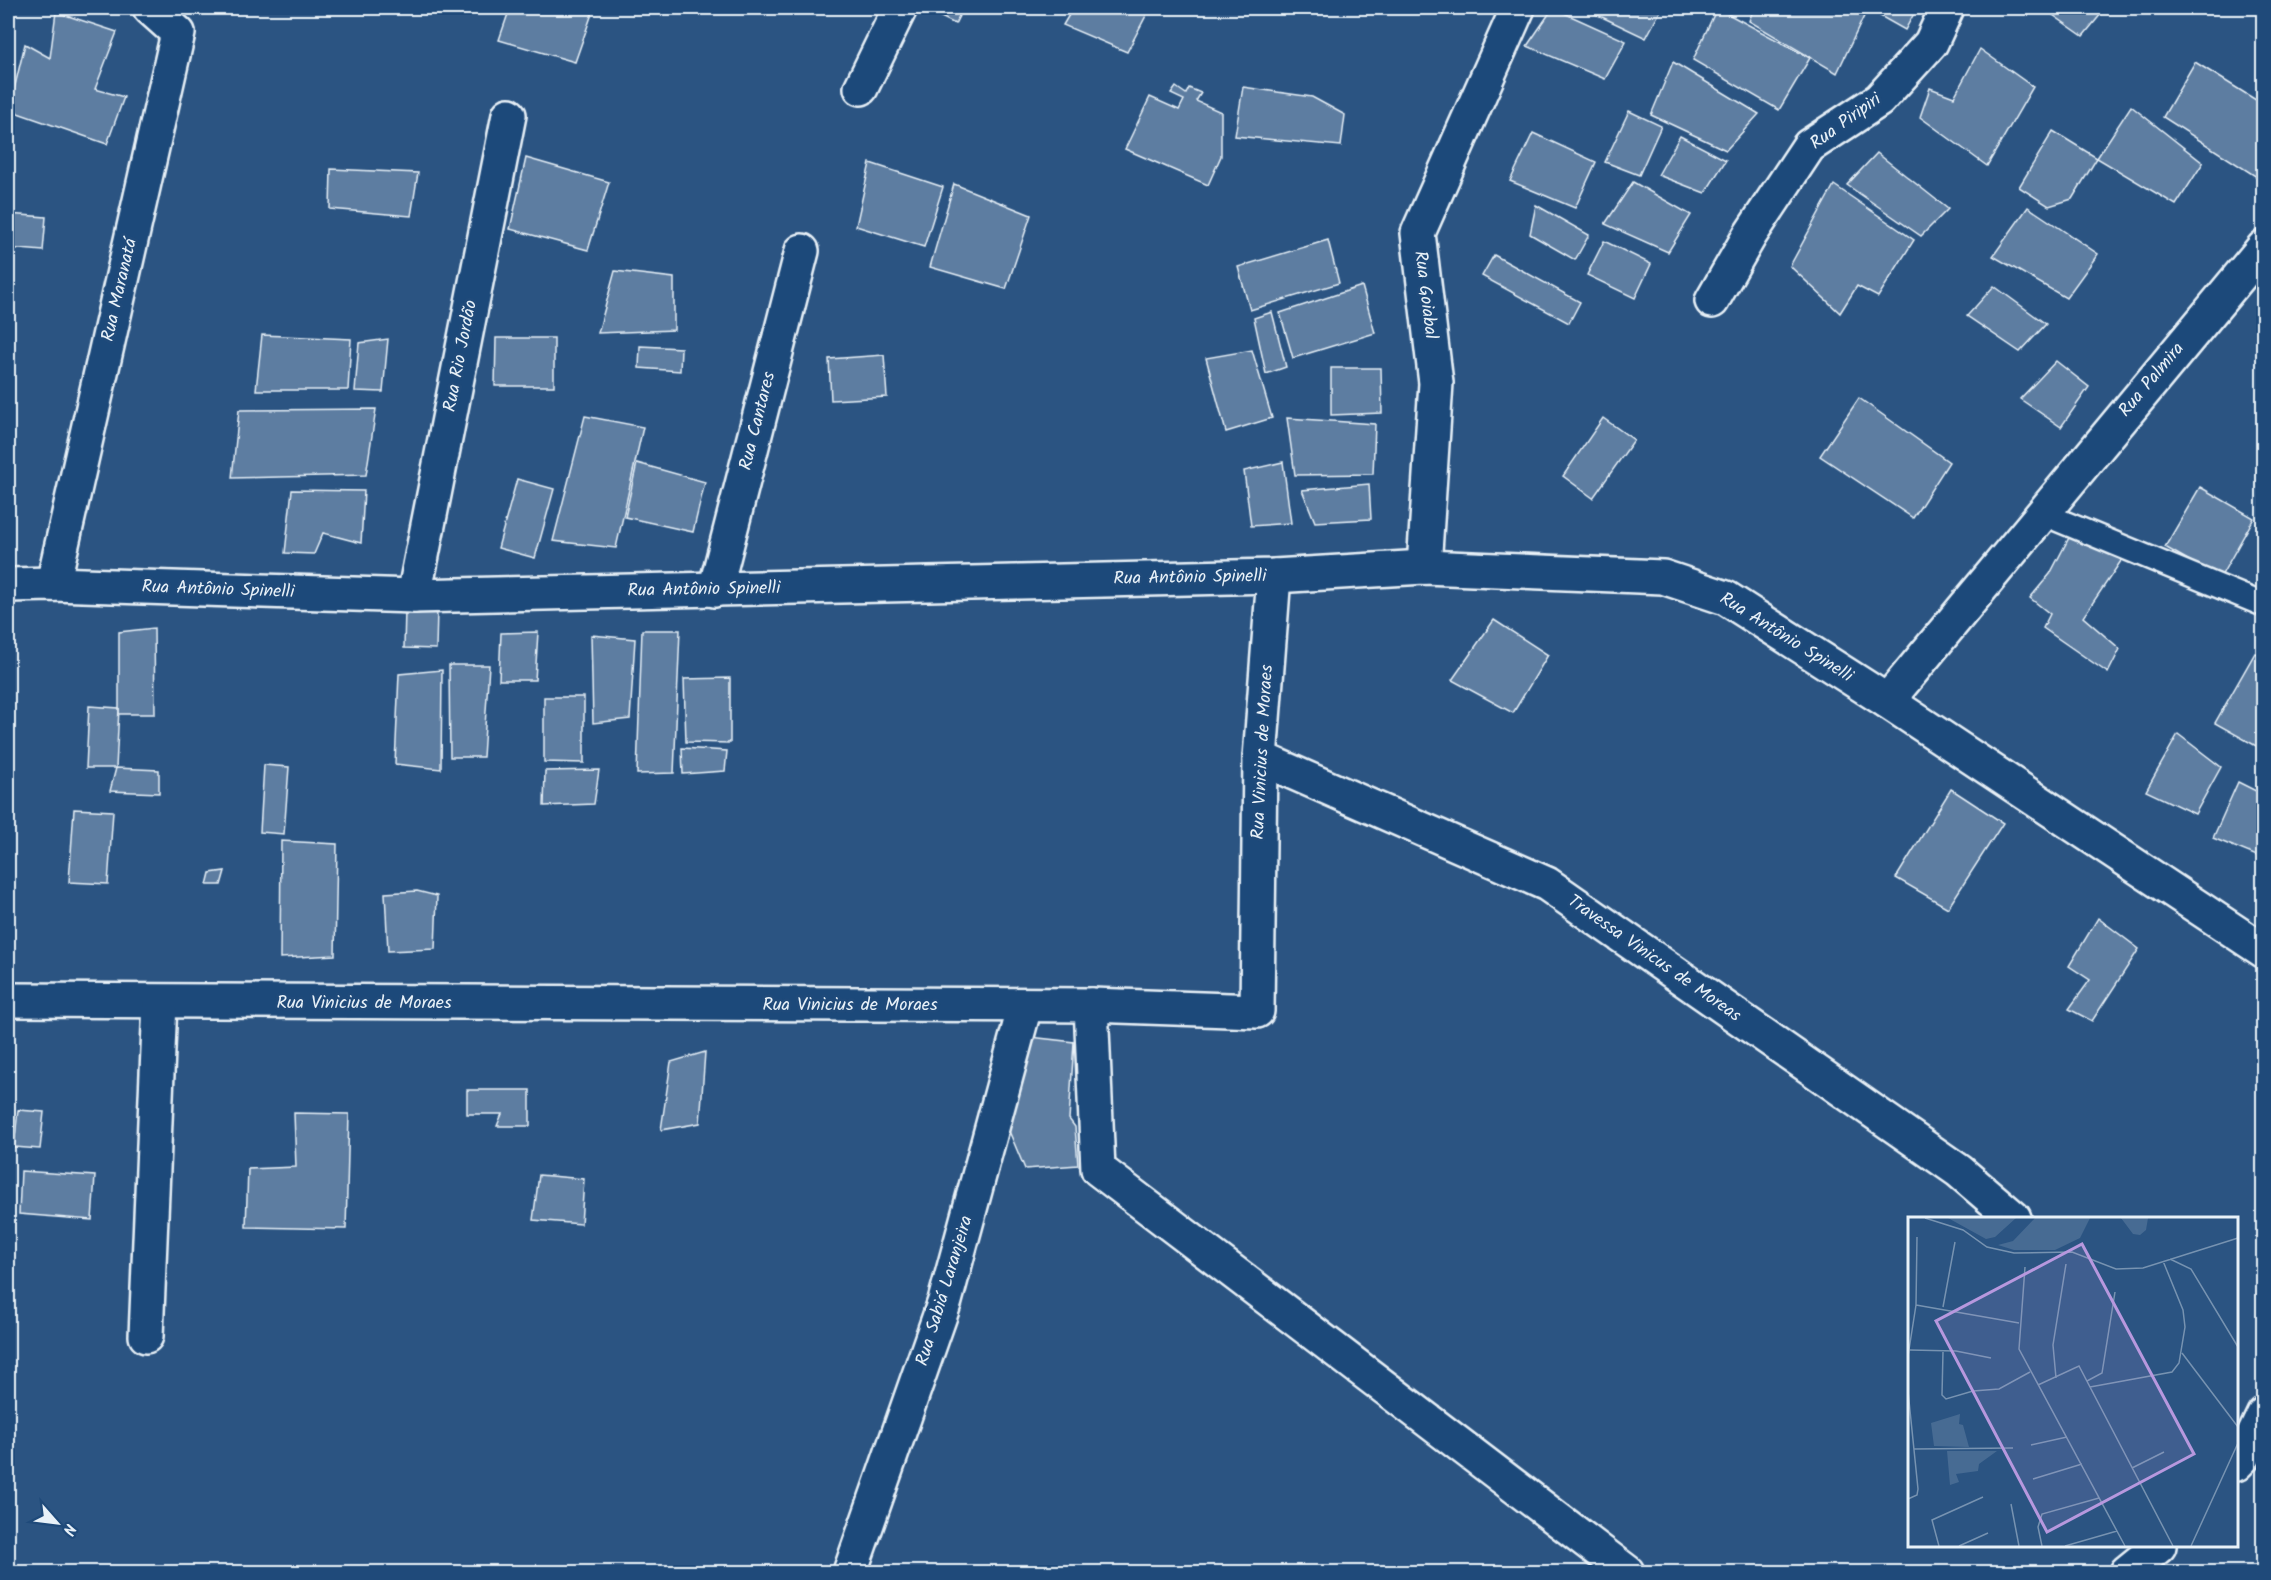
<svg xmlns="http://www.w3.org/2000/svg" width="2271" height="1580" font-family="Kalam,sans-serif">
<rect width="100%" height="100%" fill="#2b5482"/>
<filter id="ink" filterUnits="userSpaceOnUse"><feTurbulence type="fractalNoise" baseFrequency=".0167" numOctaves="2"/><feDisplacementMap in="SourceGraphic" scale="12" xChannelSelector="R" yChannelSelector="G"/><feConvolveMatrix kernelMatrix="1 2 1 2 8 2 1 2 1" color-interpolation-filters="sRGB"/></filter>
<g filter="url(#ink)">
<g fill="#5d7da1" stroke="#e8f1f8" stroke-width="1.5">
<polygon points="510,8 594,8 575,62 499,40"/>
<polygon points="923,8 963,8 955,24"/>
<polygon points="1073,8 1110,9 1150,8 1127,52 1063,25"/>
<polygon points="1553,8 1626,41 1605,79 1527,46"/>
<polygon points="1583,8 1662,8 1646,38"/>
<polygon points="1717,8 1810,58 1779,110 1693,60"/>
<polygon points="1754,8 1853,8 1865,14 1837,73 1749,21"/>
<polygon points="1866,8 1917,8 1905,30"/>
<polygon points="2043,8 2106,8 2083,36"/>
<polygon points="56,12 117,32 95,89 124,97 107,144 9,110 25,44 50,58"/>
<polygon points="1980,49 2033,87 1987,166 1920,117 1930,88 1954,97"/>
<polygon points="8,61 10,62 12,101 8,100"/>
<polygon points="1673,62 1759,114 1726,150 1651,115"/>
<polygon points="2195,62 2264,105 2264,173 2260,179 2163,117"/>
<polygon points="1176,87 1186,94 1189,88 1201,93 1196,101 1221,112 1221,156 1208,185 1125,149 1150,97 1179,110 1184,100 1171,94"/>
<polygon points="1243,87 1312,97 1345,115 1341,146 1235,136"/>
<polygon points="2131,106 2203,163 2176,205 2097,158"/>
<polygon points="1629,111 1661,126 1639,175 1605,162"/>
<polygon points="2053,131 2097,158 2072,199 2049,206 2019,187"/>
<polygon points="1533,133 1596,162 1575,208 1510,181"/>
<polygon points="1680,136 1726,160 1705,193 1658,175"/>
<polygon points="1877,153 1948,209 1921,236 1847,185"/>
<polygon points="526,158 609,182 588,250 510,229"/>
<polygon points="870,163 943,187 924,247 856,226"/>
<polygon points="331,169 418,173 411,216 330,209"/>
<polygon points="1633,182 1691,215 1668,252 1605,224"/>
<polygon points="954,184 1031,215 1006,289 930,267"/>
<polygon points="1834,185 1914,240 1878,297 1857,286 1840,313 1790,266"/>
<polygon points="1536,205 1589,235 1575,260 1530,234"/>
<polygon points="2028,207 2098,254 2066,298 1993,256"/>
<polygon points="8,214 46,217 43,251 8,248"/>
<polygon points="1328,240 1339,283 1250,310 1238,267"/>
<polygon points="1604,241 1651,264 1635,298 1587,275"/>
<polygon points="1494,255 1580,302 1569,323 1482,276"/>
<polygon points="615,271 674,278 674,330 598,333"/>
<polygon points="1362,286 1375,333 1293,358 1280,313"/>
<polygon points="1994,286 2046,324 2020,352 1967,316"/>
<polygon points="1272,312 1286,367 1266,374 1254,318"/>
<polygon points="262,335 351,339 348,390 256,390"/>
<polygon points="496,338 554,338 554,386 495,386"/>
<polygon points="388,339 383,392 355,391 359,343"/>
<polygon points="640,346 681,348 680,371 639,368"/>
<polygon points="1252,350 1272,418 1226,432 1206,358"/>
<polygon points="884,355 887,397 831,400 829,359"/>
<polygon points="2056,361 2089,387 2061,427 2020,399"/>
<polygon points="1331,368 1381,368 1382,413 1331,415"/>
<polygon points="1859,398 1949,462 1913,518 1820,456"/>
<polygon points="376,409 366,475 232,478 239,410"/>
<polygon points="585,416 643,427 616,548 553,541"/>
<polygon points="1287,418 1375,424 1373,474 1295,475"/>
<polygon points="1603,418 1634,440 1593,498 1563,476"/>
<polygon points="1283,462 1291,523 1251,526 1244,471"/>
<polygon points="637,463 705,482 693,532 625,517"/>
<polygon points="517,479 554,489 535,558 498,548"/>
<polygon points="1369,484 1371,519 1315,522 1302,490"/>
<polygon points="2200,487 2254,518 2220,578 2165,547"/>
<polygon points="292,490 364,491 361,543 323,533 314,554 285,553"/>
<polygon points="2072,532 2123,558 2083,617 2120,649 2108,673 2043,628 2050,614 2030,598 2050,574"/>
<polygon points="405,610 437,610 436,649 404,648"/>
<polygon points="1494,620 1548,655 1513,713 1452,680"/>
<polygon points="154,628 155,714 119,714 119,632"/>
<polygon points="642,630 680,630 674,773 637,774"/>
<polygon points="538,632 535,680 499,680 501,633"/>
<polygon points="591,635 635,639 630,719 593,723"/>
<polygon points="2255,653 2264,656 2264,737 2258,747 2215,723"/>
<polygon points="449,665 489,665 483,757 450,757"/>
<polygon points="442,670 441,769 395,764 399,674"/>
<polygon points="730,678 730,743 686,742 684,679"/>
<polygon points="544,697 584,697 584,763 544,762"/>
<polygon points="89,706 119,708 116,768 86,768"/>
<polygon points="2178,734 2221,767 2195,814 2146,791"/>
<polygon points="682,748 727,751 725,771 683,774"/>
<polygon points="264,765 289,767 284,834 260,832"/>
<polygon points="116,768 159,770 159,793 110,791"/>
<polygon points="599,770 594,804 544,806 545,771"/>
<polygon points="2238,782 2264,795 2264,859 2213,838"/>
<polygon points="1951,789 2003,823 1948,908 1896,878"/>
<polygon points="74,809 113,811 108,884 69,882"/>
<polygon points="281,841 337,844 335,955 280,958"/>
<polygon points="225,871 221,885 207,885 210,873"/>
<polygon points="417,891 437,896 435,949 388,951 385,893"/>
<polygon points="2098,918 2139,949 2092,1021 2069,1009 2090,980 2069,966"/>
<polygon points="1030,1037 1074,1042 1069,1119 1075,1127 1078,1165 1025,1169 1009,1131 1017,1067"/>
<polygon points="705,1052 700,1123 661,1130 671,1062"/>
<polygon points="467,1090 530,1090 530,1126 497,1126 502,1114 467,1114"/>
<polygon points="18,1110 44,1112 40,1149 14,1147"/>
<polygon points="294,1113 349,1114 346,1229 246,1227 248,1169 296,1167"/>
<polygon points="21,1171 95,1176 92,1220 19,1214"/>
<polygon points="539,1175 584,1179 581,1224 533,1220"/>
</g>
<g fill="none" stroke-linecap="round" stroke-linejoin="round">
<defs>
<polyline id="service" points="2041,513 2264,605"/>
<g id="minor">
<polyline points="861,88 900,8"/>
<polyline points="1712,301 1750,235 1809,146 1879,100 1931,43 1947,8"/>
<polyline points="1424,567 1436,383 1418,233 1518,8"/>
<polyline points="53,584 178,33 150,8"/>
<polyline points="8,585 53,584 414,596 1274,576 1424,567 1663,577 1726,598 1887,701 2264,951"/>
<polyline points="715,590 802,251"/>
<polyline points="414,596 509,115"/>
<polyline points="1887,701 2264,247"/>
<polyline points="1260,758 1547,884 1959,1171 2014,1218"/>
<polyline points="8,1000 1091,1005 1257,1011 1260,758 1274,576"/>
<polyline points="1091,1005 1098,1169 1627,1572"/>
<polyline points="146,1336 160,1002"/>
<polyline points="850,1572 945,1301 1025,1006"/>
</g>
<g id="tertiary">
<polyline points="2236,1464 2244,1456 2264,1414"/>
<polyline points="2127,1572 2159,1546"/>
</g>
</defs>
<use href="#service" stroke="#e8f1f8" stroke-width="27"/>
<use href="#minor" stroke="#e8f1f8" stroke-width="38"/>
<use href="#tertiary" stroke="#e8f1f8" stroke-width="38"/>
<use href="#service" stroke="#1f4a7a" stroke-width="22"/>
<use href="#minor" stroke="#1f4a7a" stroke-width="33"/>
<use href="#tertiary" stroke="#1f4a7a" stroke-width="33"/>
</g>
</g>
<g text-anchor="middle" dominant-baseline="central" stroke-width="6" stroke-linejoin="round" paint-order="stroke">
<g font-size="18" fill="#e8f1f8" stroke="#1f4a7a">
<text transform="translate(1846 122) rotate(-36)">Rua Piripiri</text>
<text transform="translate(120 290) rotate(-77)">Rua Maranatá</text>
<text transform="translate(1425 295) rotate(83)">Rua Goiabal</text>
<text transform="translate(461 356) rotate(-79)">Rua Rio Jordão</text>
<text transform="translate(2152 380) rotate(-50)">Rua Palmira</text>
<text transform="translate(758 421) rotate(-76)">Rua Cantares</text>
<text transform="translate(1190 578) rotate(-1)">Rua Antônio Spinelli</text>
<text transform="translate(218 590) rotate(2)">Rua Antônio Spinelli</text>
<text transform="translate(704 590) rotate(-1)">Rua Antônio Spinelli</text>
<text transform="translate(1786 638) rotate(32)">Rua Antônio Spinelli</text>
<text transform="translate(1263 752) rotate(-87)">Rua Vinicius de Moraes</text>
<text transform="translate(1654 959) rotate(35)">Travessa Vinicus de Moreas</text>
<text x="364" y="1003">Rua Vinicius de Moraes</text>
<text x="850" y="1005">Rua Vinicius de Moraes</text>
<text transform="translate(945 1291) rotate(-73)">Rua Sabiá Laranjeira</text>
</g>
</g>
<g transform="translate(1908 1217)">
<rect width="330" height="330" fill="#2b5482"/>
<path d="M40 1H108L87 20 78 22ZM127 1H182L172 21 147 33H106L90 28 105 24ZM213 1H240L238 13 232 18 225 17ZM52 197 51 207 55 208 61 230 26 229 23 206ZM39 234H89L71 247 70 254 48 257 51 265 42 268Z" fill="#476b93"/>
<path fill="none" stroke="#7793b1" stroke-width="1.5" d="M17 1 55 13 79 30 106 36 164 35 208 52 235 51 330 21M262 42 283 52 330 130M117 50 111 132 217 329M8 88 111 106M35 90 47 25M2 133 48 134 83 141M35 135 34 178 38 182 65 174 91 172 122 155M274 136 330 210M0 139 8 88 9 20M148 161 145 128 158 47M179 164 194 156 207 75M130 168 171 149 265 329M182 170 264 155 271 146 277 110 275 93 255 44M0 174 10 272 9 278 0 282M123 228 159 220M6 232 105 231M224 251 256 235M125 262 174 247M103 287 111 329M31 329 24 303 75 280M51 329 80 316M134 329 130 310 134 297 191 281M157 329 209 314M283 329 330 226"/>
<path fill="#b798de" fill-opacity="0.15" stroke="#b798de" stroke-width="3" d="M174 27 286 237 139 315 28 104Z"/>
<rect width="330" height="330" fill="none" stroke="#e8f1f8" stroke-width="3"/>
</g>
<rect width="2271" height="1580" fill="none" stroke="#1f4a7a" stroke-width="30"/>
<rect x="15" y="15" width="2241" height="1550" fill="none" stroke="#e8f1f8" stroke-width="2" filter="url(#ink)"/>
<g transform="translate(57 1523) rotate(118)" stroke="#1f4a7a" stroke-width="4.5" paint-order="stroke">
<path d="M0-4.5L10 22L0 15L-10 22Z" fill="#e8f1f8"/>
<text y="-9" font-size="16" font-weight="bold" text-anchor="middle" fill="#e8f1f8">N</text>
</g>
</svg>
